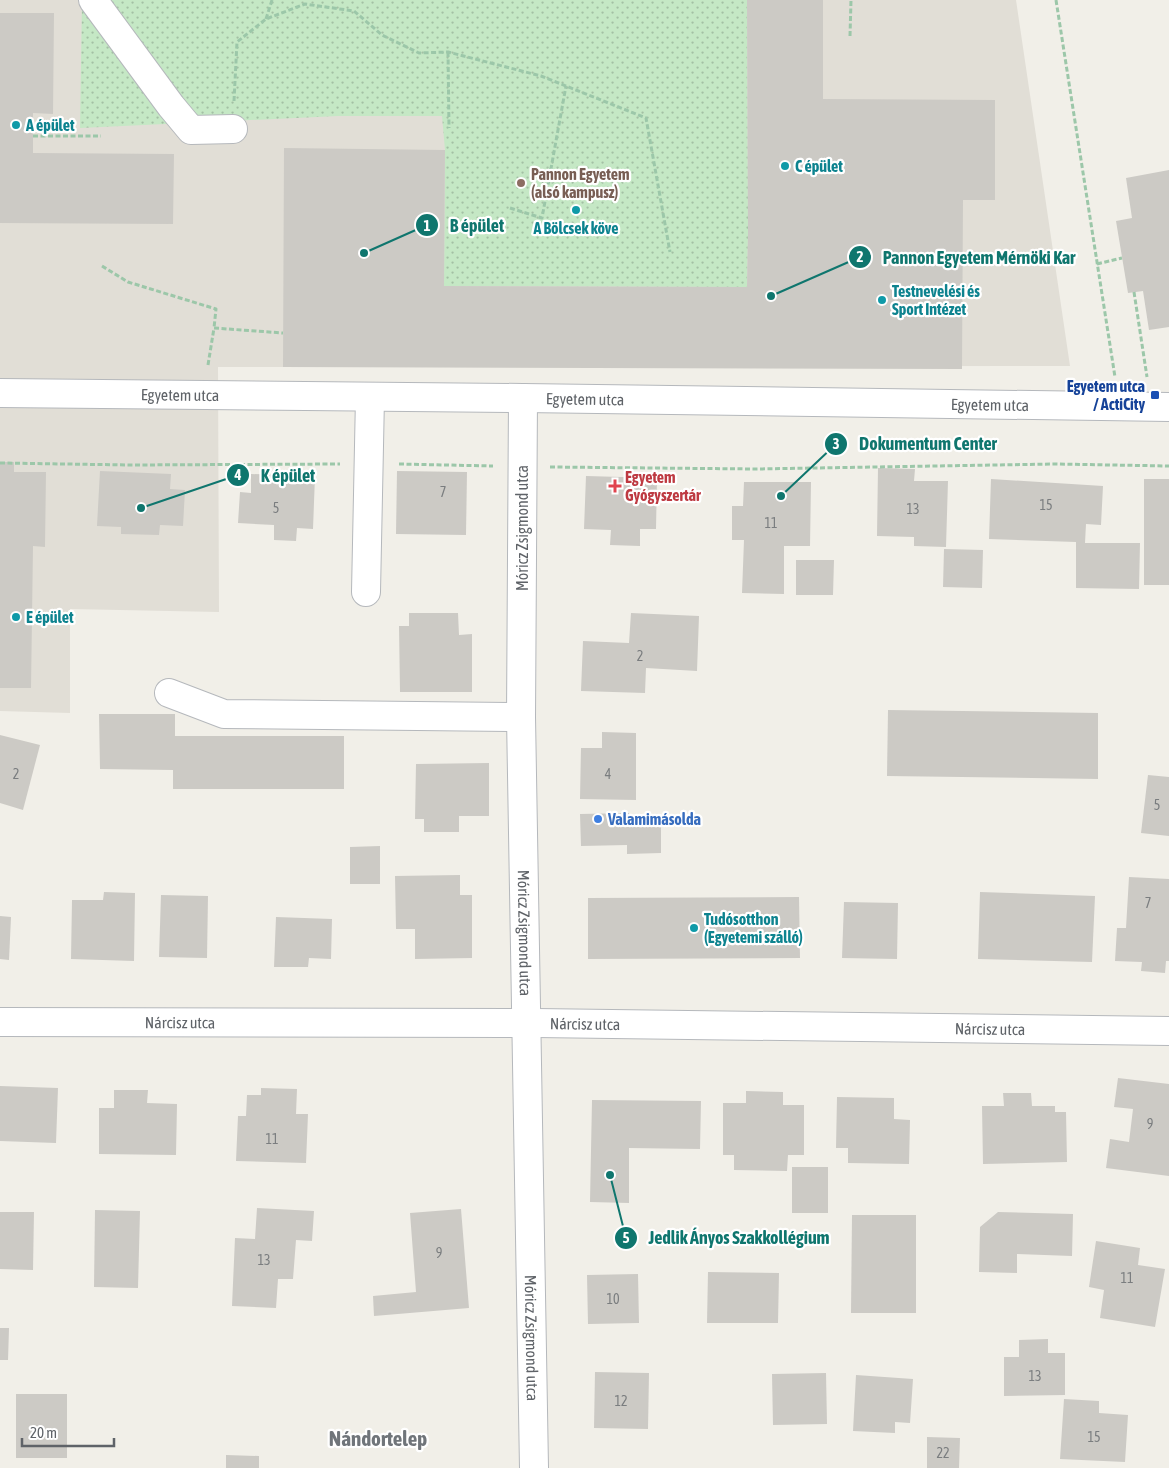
<svg xmlns="http://www.w3.org/2000/svg" width="1169" height="1468" font-family="'Asap Condensed',sans-serif">
<defs>
<pattern id="park-dots" width="8" height="8" patternUnits="userSpaceOnUse" patternTransform="scale(1.25)"><rect width="8" height="8" fill="#c5e8c5"/><path d="M2 2h.1M6 6h.1" fill="none" stroke="#a3c0a4" stroke-width="1.8" stroke-linecap="round"/></pattern>
</defs>
<rect width="100%" height="100%" fill="#f1efe8"/>
<polygon fill="#e1ded6" points="0,0 1016,0 1070,366 218,367 219,612 70,609 70,713 0,711"/>
<polygon fill="url(#park-dots)" points="82,0 747,0 748,233 747,287 444,286 445,150 442,116 338,116 80,128"/>
<g fill="#cccac5">
<polygon points="747,0 823,0 823,99 995,100 995,200 963,200 962,369 283,367 284,148 445,150 444,286 747,287 748,233"/>
<polygon points="0,13 54,13 53,114 33,113 33,153 174,154 173,224 0,223"/>
<polygon points="1169,170 1169,327 1149,330 1143,291 1128,293 1116,221 1132,218 1126,178"/>
<polygon points="0,462 14,462 14,472 46,472 45,547 33,546 31,688 0,688"/>
<polygon points="878,468 915,469 914,481 948,481 946,547 914,546 914,537 877,536"/>
<polygon points="100,471 171,474 170,489 185,490 183,526 160,525 159,535 121,534 121,527 97,526"/>
<polygon points="397,471 467,472 466,535 396,534"/>
<polygon points="251,474 315,476 313,529 297,528 296,541 274,540 274,525 238,523 240,492 251,493"/>
<polygon points="586,476 657,478 656,529 640,529 640,546 610,545 611,530 584,529"/>
<polygon points="991,479 1103,486 1101,525 1086,524 1085,543 1140,543 1139,589 1076,588 1076,542 989,539"/>
<rect x="1144" y="479" width="25" height="106"/>
<polygon points="744,482 811,482 810,546 784,546 784,594 742,593 744,540 732,540 732,506 743,506"/>
<polygon points="944,549 983,550 982,588 943,587"/>
<polygon points="796,560 834,560 833,595 796,595"/>
<polygon points="409,613 458,613 459,635 472,634 472,692 400,692 399,626 409,626"/>
<polygon points="631,613 699,616 697,671 646,668 645,693 581,691 583,641 629,643"/>
<polygon points="888,710 1098,713 1098,779 887,776"/>
<polygon points="99,714 175,714 175,736 344,736 344,789 173,789 173,770 100,769"/>
<polygon points="602,732 636,733 636,800 580,799 581,748 602,748"/>
<polygon points="0,735 40,745 23,810 0,803"/>
<polygon points="489,763 489,816 459,816 459,832 424,832 424,819 415,819 416,764"/>
<polygon points="1148,775 1169,777 1169,836 1141,833"/>
<polygon points="629,813 629,821 661,820 661,853 627,854 627,845 581,846 580,814"/>
<polygon points="380,846 380,884 350,884 350,847"/>
<polygon points="460,875 460,895 472,895 472,958 415,959 415,929 396,929 395,876"/>
<polygon points="1129,877 1169,879 1169,961 1166,961 1165,973 1141,971 1142,962 1115,961 1117,928 1126,928"/>
<polygon points="104,892 135,893 134,961 71,959 72,900 103,900"/>
<polygon points="980,892 1095,896 1092,962 978,959"/>
<polygon points="161,895 208,896 207,958 159,957"/>
<polygon points="799,897 800,958 588,959 588,898"/>
<polygon points="844,902 898,903 897,959 842,958"/>
<polygon points="0,916 11,917 9,960 0,959"/>
<polygon points="276,917 332,919 331,959 309,958 308,967 274,967"/>
<polygon points="1118,1078 1169,1084 1169,1176 1106,1168 1110,1139 1129,1142 1133,1109 1114,1107"/>
<polygon points="0,1086 58,1088 56,1143 0,1141"/>
<polygon points="261,1088 297,1089 296,1114 308,1114 306,1163 236,1161 238,1116 246,1116 247,1095 261,1095"/>
<polygon points="114,1090 148,1090 147,1103 177,1104 176,1155 99,1154 99,1108 114,1108"/>
<polygon points="746,1091 783,1092 783,1105 804,1105 804,1155 788,1155 787,1171 734,1170 734,1155 723,1155 723,1103 746,1103"/>
<polygon points="1003,1093 1031,1093 1032,1106 1055,1106 1055,1112 1066,1112 1067,1162 983,1164 982,1106 1004,1106"/>
<polygon points="837,1097 894,1098 894,1119 910,1120 909,1164 848,1163 848,1148 836,1148"/>
<polygon points="592,1100 701,1101 700,1149 629,1148 629,1203 590,1202"/>
<rect x="792" y="1167" width="36" height="46"/>
<polygon points="257,1208 314,1211 312,1241 296,1240 293,1279 278,1279 276,1308 232,1306 235,1238 255,1239"/>
<polygon points="461,1209 469,1308 374,1316 373,1296 416,1292 410,1213"/>
<polygon points="95,1210 140,1211 138,1288 94,1287"/>
<polygon points="0,1212 34,1212 33,1270 0,1269"/>
<polygon points="998,1212 1073,1214 1072,1256 1017,1254 1017,1273 979,1272 980,1227"/>
<polygon points="852,1215 916,1215 916,1313 851,1313"/>
<polygon points="1096,1241 1140,1248 1138,1265 1165,1269 1155,1327 1100,1318 1104,1290 1089,1287"/>
<polygon points="708,1272 779,1273 778,1323 707,1323"/>
<polygon points="638,1274 639,1323 588,1324 587,1275"/>
<polygon points="0,1328 9,1328 8,1360 0,1360"/>
<polygon points="1048,1339 1048,1353 1065,1353 1065,1395 1004,1396 1004,1357 1019,1357 1019,1340"/>
<polygon points="595,1372 649,1373 648,1429 594,1428"/>
<polygon points="826,1373 827,1424 773,1425 772,1374"/>
<polygon points="856,1375 913,1379 910,1423 895,1422 895,1433 853,1431"/>
<rect x="16" y="1394" width="51" height="64"/>
<polygon points="1064,1399 1099,1401 1099,1413 1128,1415 1125,1462 1060,1459"/>
<polygon points="927,1437 960,1438 959,1468 927,1468"/>
<polygon points="226,1455 259,1456 259,1468 226,1468"/>
</g>
<g fill="none" stroke-linecap="round" stroke-linejoin="round">
<defs>
<g id="minor">
<polyline points="93,0 171,106 191,130 233,129"/>
<path id="s1" d="M0 393 523 398 1169 407"/>
<path id="s2" d="M523 398 521 717 534 1468"/>
<polyline points="366,592 370,397"/>
<polyline points="169,693 224,714 521,717"/>
<path id="s3" d="M0 1022 536 1023 1169 1031"/>
</g>
</defs>
<use href="#minor" stroke="#b5b8bc" stroke-width="30"/>
<g stroke="#9cc7a9" stroke-width="3" stroke-dasharray="5 2.5" stroke-linecap="butt">
<polyline points="1056,0 1115,377"/>
<polyline points="266,19 272,0"/>
<polyline points="850,36 851,0"/>
<polyline points="448,52 449,128"/>
<polyline points="234,101 237,42 266,19 305,4 354,11 382,35 419,53 448,52 541,76 646,118 670,252"/>
<polyline points="33,136 101,136"/>
<polyline points="510,208 542,218 566,86"/>
<polyline points="1097,264 1122,258"/>
<polyline points="102,266 128,282 216,309 214,328"/>
<polyline points="1134,292 1147,377"/>
<polyline points="208,365 214,328 283,333"/>
<polyline points="0,463 130,465 340,464"/>
<polyline points="399,464 493,466"/>
<polyline points="550,467 757,469 1055,464 1169,466"/>
</g>
<use href="#minor" stroke="#fff" stroke-width="28"/>
</g>
<g fill="#0f9aa8" stroke="#fff" stroke-width="2">
<circle cx="16" cy="125" r="5"/>
<circle cx="785" cy="166" r="5"/>
<circle cx="576" cy="210" r="5"/>
<circle cx="882" cy="300" r="5"/>
<circle cx="16" cy="617" r="5"/>
<circle cx="694" cy="928" r="5"/>
</g>
<circle fill="#8d6e63" stroke="#fff" stroke-width="2" cx="521" cy="183" r="5"/>
<rect fill="#1a4fb4" stroke="#fff" stroke-width="2" x="1150" y="390" width="10" height="10" rx="2.5"/>
<path fill="#e0444e" stroke="#fff" stroke-width="2" d="M612.5 478.5h5v5h5v5h-5v5h-5v-5h-5v-5h5z"/>
<circle fill="#3f7fe0" stroke="#fff" stroke-width="2" cx="598" cy="819" r="5"/>
<g text-anchor="middle" dominant-baseline="central" stroke-width="4.5" stroke-linejoin="round" paint-order="stroke">
<g font-size="14" fill="#7a7d7f">
<text x="443" y="492">7</text>
<text x="1046" y="505">15</text>
<text x="276" y="508">5</text>
<text x="913" y="509">13</text>
<text x="771" y="523">11</text>
<text x="640" y="656">2</text>
<text x="16" y="774">2</text>
<text x="608" y="774">4</text>
<text x="1157" y="805">5</text>
<text x="1148" y="903">7</text>
<text x="1150" y="1124">9</text>
<text x="272" y="1139">11</text>
<text x="439" y="1253">9</text>
<text x="264" y="1260">13</text>
<text x="1127" y="1278">11</text>
<text x="613" y="1299">10</text>
<text x="1035" y="1376">13</text>
<text x="621" y="1401">12</text>
<text x="1094" y="1437">15</text>
<text x="943" y="1453">22</text>
</g>
<g font-size="16" font-weight="bold" fill="#0d838f" stroke="#fff" text-anchor="start">
<text x="26" y="125">A épület</text>
<text x="795" y="166">C épület</text>
<text x="576" y="228" text-anchor="middle">A Bölcsek köve</text>
<text x="892" y="291">Testnevelési és<tspan x="892" dy="18">Sport Intézet</tspan></text>
<text x="26" y="617">E épület</text>
<text x="704" y="919">Tudósotthon<tspan x="704" dy="18">(Egyetemi szálló)</tspan></text>
</g>
<g font-size="16" font-weight="bold" fill="#785e54" stroke="#fff" text-anchor="start">
<text x="531" y="174">Pannon Egyetem<tspan x="531" dy="18">(alsó kampusz)</tspan></text>
</g>
<g font-size="16" font-weight="bold" fill="#164399" stroke="#fff" text-anchor="end">
<text x="1145" y="386">Egyetem utca<tspan x="1145" dy="18">/ ActiCity</tspan></text>
</g>
<g font-size="16" fill="#5f6368" stroke="#fff">
<text stroke="none"><textPath href="#s1" startOffset="180">Egyetem utca</textPath></text>
<text stroke="none"><textPath href="#s1" startOffset="585">Egyetem utca</textPath></text>
<text stroke="none"><textPath href="#s1" startOffset="990">Egyetem utca</textPath></text>
<text transform="translate(522 528) rotate(-90)">Móricz Zsigmond utca</text>
<text stroke="none"><textPath href="#s2" startOffset="535">Móricz Zsigmond utca</textPath></text>
<text stroke="none"><textPath href="#s3" startOffset="180">Nárcisz utca</textPath></text>
<text stroke="none"><textPath href="#s3" startOffset="585">Nárcisz utca</textPath></text>
<text stroke="none"><textPath href="#s3" startOffset="990">Nárcisz utca</textPath></text>
<text stroke="none"><textPath href="#s2" startOffset="940">Móricz Zsigmond utca</textPath></text>
</g>
<g font-size="16" font-weight="bold" fill="#be3a42" stroke="#fff" text-anchor="start">
<text x="625" y="477">Egyetem<tspan x="625" dy="18">Gyógyszertár</tspan></text>
</g>
<g font-size="16" font-weight="bold" fill="#366cbe" stroke="#fff" text-anchor="start">
<text x="608" y="819">Valamimásolda</text>
</g>
<g font-size="21" font-weight="bold" fill="#70757a" stroke="#fff">
<text x="378" y="1438">Nándortelep</text>
</g>
</g>
<path fill="none" stroke="#0f766e" stroke-width="2" d="M364 253L427 225M771 296L860 257M781 496L836 444M141 508L238 475M610 1175L626 1238"/>
<g fill="#0f766e" stroke="#fff" stroke-width="2">
<circle cx="364" cy="253" r="5"/>
<circle cx="771" cy="296" r="5"/>
<circle cx="781" cy="496" r="5"/>
<circle cx="141" cy="508" r="5"/>
<circle cx="610" cy="1175" r="5"/>
<circle cx="427" cy="225" r="12"/>
<circle cx="860" cy="257" r="12"/>
<circle cx="836" cy="444" r="12"/>
<circle cx="238" cy="475" r="12"/>
<circle cx="626" cy="1238" r="12"/>
</g>
<g font-size="15" text-anchor="middle" font-weight="bold" fill="#fff">
<text x="427" y="231">1</text>
<text x="860" y="262">2</text>
<text x="836" y="449">3</text>
<text x="238" y="480">4</text>
<text x="626" y="1243">5</text>
</g>
<g font-size="18" text-anchor="middle" font-weight="bold" fill="#0f766e" stroke="#fff" stroke-width="4.5" stroke-linejoin="round" paint-order="stroke">
<text x="477" y="232">B épület</text>
<text x="979" y="264">Pannon Egyetem Mérnöki Kar</text>
<text x="928" y="450">Dokumentum Center</text>
<text x="288" y="482">K épület</text>
<text x="739" y="1244">Jedlik Ányos Szakkollégium</text>
</g>
<path d="M22 1438v8h92v-8" fill="none" stroke="#5f6368" stroke-width="2.5"/>
<text x="30" y="1438" font-size="15" fill="#5f6368" stroke="#ffffff" stroke-width="4" paint-order="stroke">20 m</text>
</svg>
